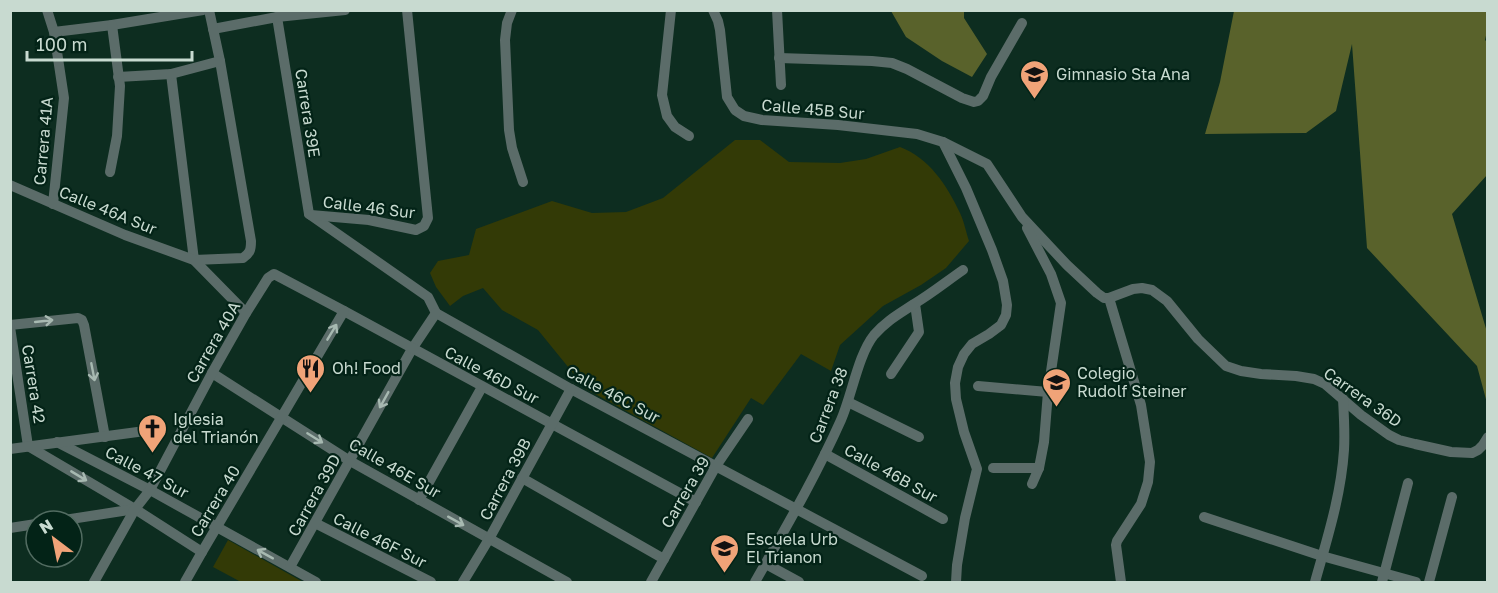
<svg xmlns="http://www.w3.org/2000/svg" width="1498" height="593" font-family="'Golos Text',sans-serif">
<rect width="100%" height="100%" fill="#0d2d20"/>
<g fill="#333a06">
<path d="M735 140H760L789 162 840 163 866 159 900 147C929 158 947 185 960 213 964 221 966 232 969 241L946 268 921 285 883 306 840 345 831 371 801 354 763 405 751 398 712 458 586 389 538 330 502 310 483 288 463 296 450 306 436 287 430 273 438 261 469 255 476 229 552 201 592 213 626 212 663 198Z"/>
<polygon points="228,540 303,582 241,582 213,567"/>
</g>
<g fill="#59622b">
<polygon points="891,11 964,11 964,18 987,54 972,77 942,61 906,37"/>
<polygon points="1234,11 1487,11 1487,31 1485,40 1488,43 1487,175 1452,214 1487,332 1487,403 1477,366 1367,248 1352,44 1336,111 1306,133 1205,134 1220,82"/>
</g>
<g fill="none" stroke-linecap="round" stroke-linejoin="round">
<g stroke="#5b6c69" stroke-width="10">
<polyline points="47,10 54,32 64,98 53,204"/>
<polyline points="512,10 507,23 505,40 509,130 512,148 523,182"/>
<polyline points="671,10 662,95 667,116 675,127 689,136"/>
<polyline points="713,10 718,21 720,30 727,97 735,110 744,116 762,120 838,125 917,134 943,142 987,164 1022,217 1067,265 1097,293 1104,298 1109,298 1133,289 1142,288 1152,290 1167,301 1198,339 1226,366 1241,371 1261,374 1296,376 1314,379 1325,384 1361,415 1389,435 1399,440 1415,444 1451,452 1472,453 1478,450 1483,445 1488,437"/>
<polyline points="777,10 781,85"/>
<polyline points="277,17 309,214"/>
<polyline points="213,29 277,17 345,10"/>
<polyline points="54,32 112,25 203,10"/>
<polyline points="779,58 872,61 892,63 907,69 962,98 974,102 978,101 983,96 991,77 1022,23"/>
<path d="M171 74 194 260 243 258C250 253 251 250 251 241L220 61 209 10"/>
<polyline points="118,77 171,74 220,61"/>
<polyline points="943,142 966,188 992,250 1003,281 1007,305 1006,315 1001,325 989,334 972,344 964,354 958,367 955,383 956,399 964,432 977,469 965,518 957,565 956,582"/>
<polyline points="110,172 117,136 120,86 112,25"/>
<polyline points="10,185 125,235 194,260 246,313"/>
<polyline points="309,214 428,297 436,313 571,389 922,576"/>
<polyline points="311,215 369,220 416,230 424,226 428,218 407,10"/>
<polyline points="1027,228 1051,274 1061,303 1048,392 1044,442 1039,468 1032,484"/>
<polyline points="1109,298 1141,405 1150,462 1148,482 1141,504 1117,541 1116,545 1121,582"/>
<polyline points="10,325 78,318 82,320 84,325 105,437"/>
<polyline points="10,327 28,446"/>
<polyline points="212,373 350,461 567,582"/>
<polyline points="891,374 919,332 915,304"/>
<polyline points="978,386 1048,392"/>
<polyline points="848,402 919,437"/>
<polyline points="57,442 150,490 316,582"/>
<polyline points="28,446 135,509 202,552"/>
<polyline points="10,449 145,431"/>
<polyline points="825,454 943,519"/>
<polyline points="993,468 1039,468"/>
<polyline points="522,478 664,559"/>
<polyline points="419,500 482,387"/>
<polyline points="1204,517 1322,556 1416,582"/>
<polyline points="58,521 135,509"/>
<polyline points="315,523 431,582"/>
<polyline points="10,528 36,524"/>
<polyline points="766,564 799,582"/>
<polyline points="290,567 412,349 436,313"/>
<polyline points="94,582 135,509 150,490 212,373 246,313 268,278 274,274 344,311 696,502"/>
<polyline points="185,582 202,552 344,311"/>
<polyline points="463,582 489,539 571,389"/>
<polyline points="651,582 716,466 748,419"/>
<path d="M755 582C785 529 816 476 841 420 852 395 858 355 874 335 886 321 899 314 914 304 931 294 947 281 963 270"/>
<path d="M1315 582C1327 539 1341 496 1344 450 1345 433 1344 416 1343 399"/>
<polyline points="1382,582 1408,483"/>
<polyline points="1429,582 1452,497"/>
</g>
</g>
<defs><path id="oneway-shaft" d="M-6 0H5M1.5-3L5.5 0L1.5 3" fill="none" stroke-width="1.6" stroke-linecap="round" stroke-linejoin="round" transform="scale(1.5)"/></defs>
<g stroke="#a7b9b1">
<use href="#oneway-shaft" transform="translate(44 321) rotate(-6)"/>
<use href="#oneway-shaft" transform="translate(332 332) rotate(-59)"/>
<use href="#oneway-shaft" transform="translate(93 372) rotate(79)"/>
<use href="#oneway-shaft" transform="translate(384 400) rotate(119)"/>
<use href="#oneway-shaft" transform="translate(315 438) rotate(32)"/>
<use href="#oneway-shaft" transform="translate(79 476) rotate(31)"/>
<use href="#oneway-shaft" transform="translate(456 521) rotate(29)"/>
<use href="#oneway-shaft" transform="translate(265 554) rotate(-151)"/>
</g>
<defs>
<symbol id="school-pin" viewBox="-11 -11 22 30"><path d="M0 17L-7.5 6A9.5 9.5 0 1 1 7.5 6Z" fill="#f0a378" stroke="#032317"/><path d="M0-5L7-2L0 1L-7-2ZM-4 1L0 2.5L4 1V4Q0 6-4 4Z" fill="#111"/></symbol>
<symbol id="restaurant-pin" viewBox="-11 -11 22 30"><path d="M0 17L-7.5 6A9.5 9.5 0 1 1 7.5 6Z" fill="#f0a378" stroke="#032317"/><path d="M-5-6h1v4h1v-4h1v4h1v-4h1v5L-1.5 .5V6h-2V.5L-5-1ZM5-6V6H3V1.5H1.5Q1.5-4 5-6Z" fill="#111"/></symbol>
<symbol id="church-pin" viewBox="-11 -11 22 30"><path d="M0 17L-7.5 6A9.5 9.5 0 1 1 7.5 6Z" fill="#f0a378" stroke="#032317"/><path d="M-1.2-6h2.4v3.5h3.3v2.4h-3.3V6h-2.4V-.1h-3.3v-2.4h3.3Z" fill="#111"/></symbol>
</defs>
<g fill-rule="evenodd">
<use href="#school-pin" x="1018" y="58" width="33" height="45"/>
<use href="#restaurant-pin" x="294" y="352" width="33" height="45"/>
<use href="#school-pin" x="1040" y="366" width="33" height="45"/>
<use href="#church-pin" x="136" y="412" width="33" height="45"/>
<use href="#school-pin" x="708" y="532" width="33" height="45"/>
</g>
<g text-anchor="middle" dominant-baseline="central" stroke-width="4.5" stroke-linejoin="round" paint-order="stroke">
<g font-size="16" fill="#c8dad0" stroke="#032317" text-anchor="start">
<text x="1056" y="74">Gimnasio Sta Ana</text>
<text x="332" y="368">Oh! Food</text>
<text x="1077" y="373">Colegio<tspan x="1077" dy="18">Rudolf Steiner</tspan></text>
<text x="173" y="419">Iglesia<tspan x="173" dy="18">del Trianón</tspan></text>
<text x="746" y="539">Escuela Urb<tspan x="746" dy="18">El Trianon</tspan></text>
</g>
<g font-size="16" fill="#c8dad0" stroke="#032317">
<text transform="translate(813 109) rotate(5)">Calle 45B Sur</text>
<text transform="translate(308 113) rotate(81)">Carrera 39E</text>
<text transform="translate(43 141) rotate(-85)">Carrera 41A</text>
<text transform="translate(369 207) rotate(7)">Calle 46 Sur</text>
<text transform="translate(108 210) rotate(22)">Calle 46A Sur</text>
<text transform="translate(213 342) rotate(-60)">Carrera 40A</text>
<text transform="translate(492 375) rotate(28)">Calle 46D Sur</text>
<text transform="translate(34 384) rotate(81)">Carrera 42</text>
<text transform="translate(613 394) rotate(28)">Calle 46C Sur</text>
<text transform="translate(1363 397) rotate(35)">Carrera 36D</text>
<text transform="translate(828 405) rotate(-69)">Carrera 38</text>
<text transform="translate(395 468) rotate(30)">Calle 46E Sur</text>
<text transform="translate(147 472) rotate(28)">Calle 47 Sur</text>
<text transform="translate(891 473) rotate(29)">Calle 46B Sur</text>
<text transform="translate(505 479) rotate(-62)">Carrera 39B</text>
<text transform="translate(685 492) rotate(-60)">Carrera 39</text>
<text transform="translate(314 495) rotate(-61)">Carrera 39D</text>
<text transform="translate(215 501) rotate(-59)">Carrera 40</text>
<text transform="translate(380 540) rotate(27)">Calle 46F Sur</text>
</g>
</g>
<rect width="1498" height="593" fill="none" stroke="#c8dad0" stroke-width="24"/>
<g transform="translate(54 539) rotate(328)"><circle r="28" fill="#032317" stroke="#526c61" stroke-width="1.5"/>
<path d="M0-4.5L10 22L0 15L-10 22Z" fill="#f0a378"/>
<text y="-9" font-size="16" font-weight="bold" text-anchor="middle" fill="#c8dad0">N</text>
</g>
<path d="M27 51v9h165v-9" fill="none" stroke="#c8dad0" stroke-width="3"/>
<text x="36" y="51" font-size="18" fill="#c8dad0" stroke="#032317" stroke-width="4.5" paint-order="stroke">100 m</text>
</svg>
